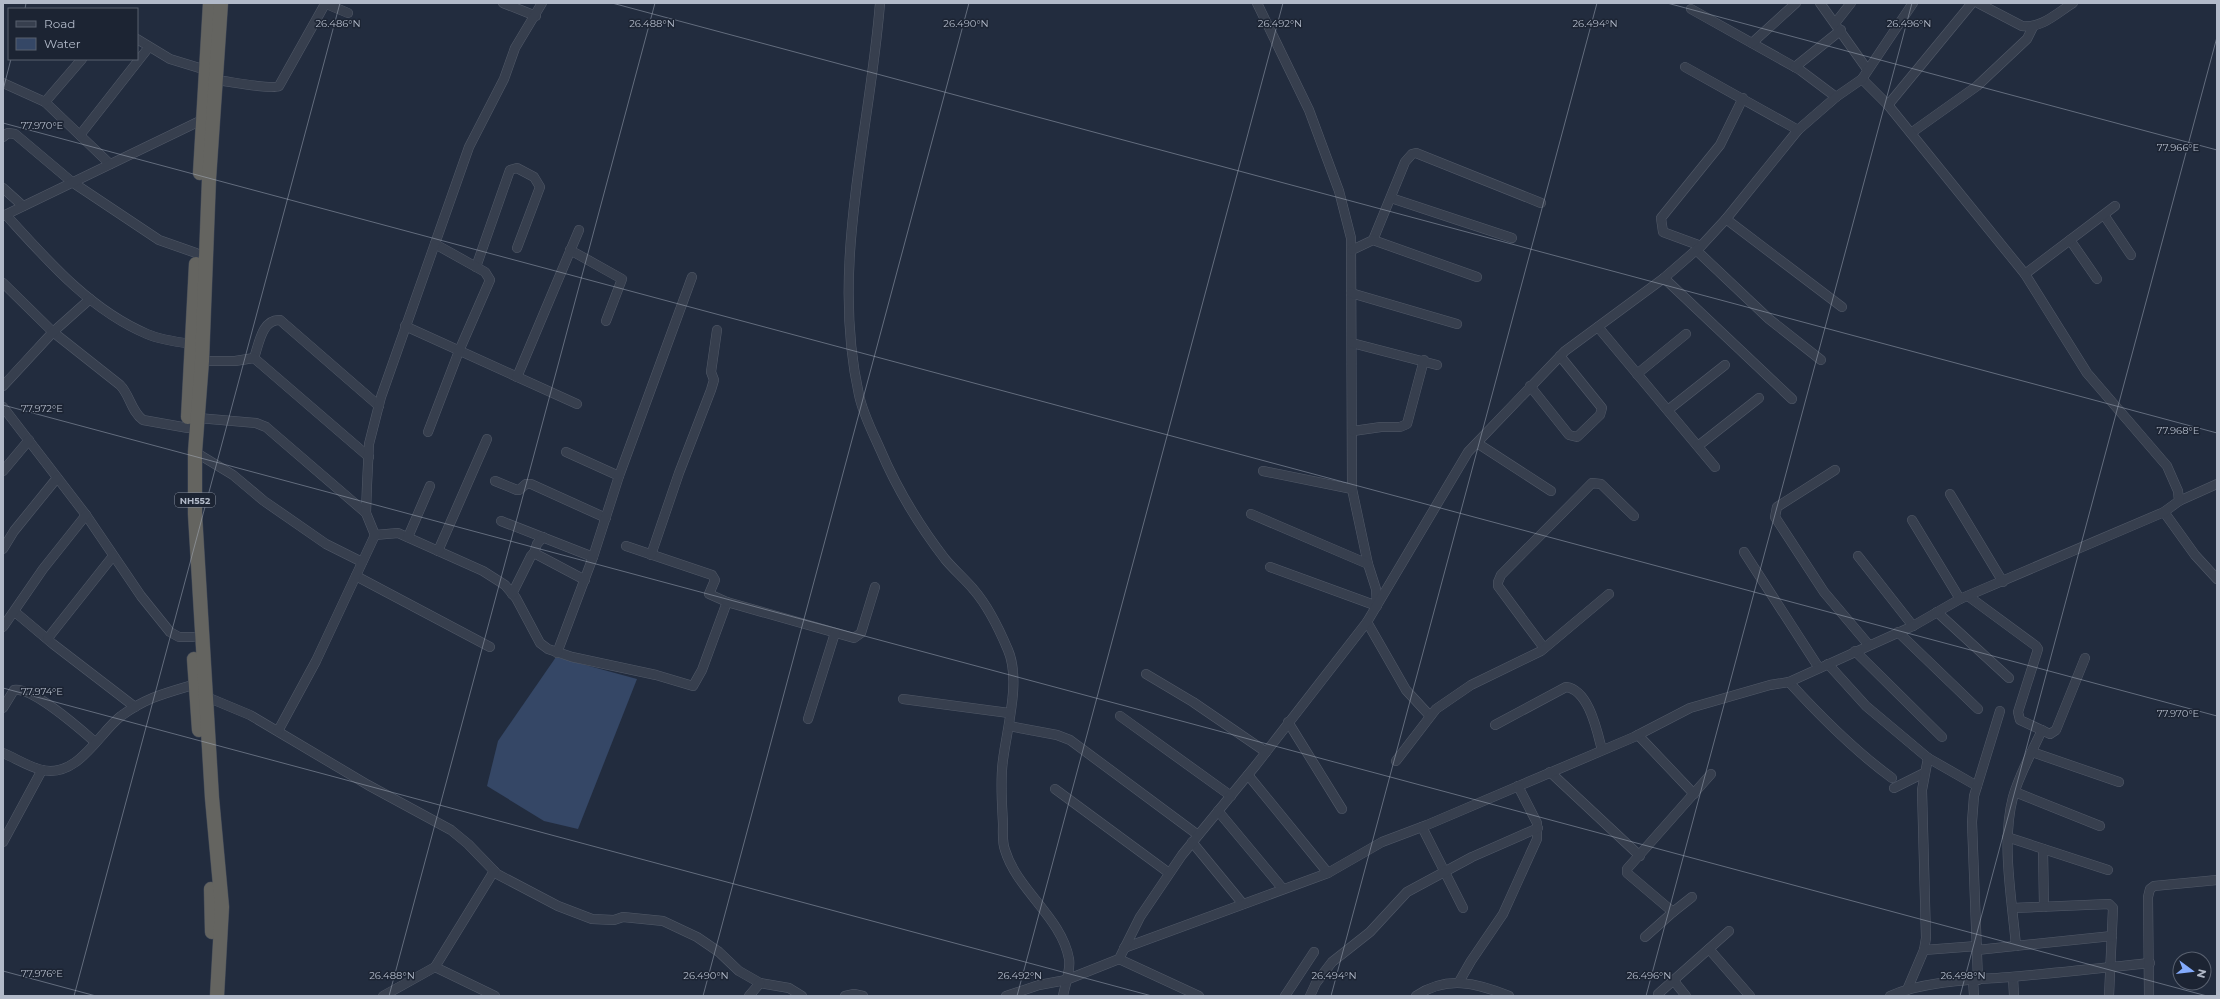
<svg xmlns="http://www.w3.org/2000/svg" width="2220" height="999" font-family="Montserrat,sans-serif">
<rect width="100%" height="100%" fill="#222c3e"/>
<polygon fill="#354766" points="556,657 637,679 578,829 544,821 487,786 498,741"/>
<g fill="none" stroke-linecap="round" stroke-linejoin="round">
<defs>
<g id="minor">
<polyline points="324,3 348,13"/>
<polyline points="503,3 536,16"/>
<path d="M880 3C870 132 830 265 859 395 863 414 872 431 880 449 897 489 918 524 945 559 954 570 965 579 974 590 987 605 1000 631 1008 650 1021 680 1007 728 1003 760 1000 781 1002 803 1003 824 1003 833 1002 842 1005 850 1017 890 1062 918 1069 959 1071 970 1065 985 1063 996"/>
<polyline points="1257,3 1309,110 1339,191 1351,238 1352,489 1368,564 1376,589 1377,606 1270,567"/>
<polyline points="1820,3 1867,69"/>
<path d="M1978 3 2022 26C2041 29 2057 13 2073 3"/>
<polyline points="1691,9 1800,70 1836,97"/>
<polyline points="1836,22 1851,3"/>
<polyline points="137,39 170,59 206,70"/>
<polyline points="1752,43 1796,3"/>
<polyline points="1685,67 1798,130"/>
<polyline points="1795,67 1841,30"/>
<path d="M215 80C228 81 271 90 279 86L325 4"/>
<polyline points="3,83 45,102 110,164"/>
<polyline points="45,102 82,59"/>
<polyline points="1888,105 1972,3"/>
<polyline points="1911,133 1977,86 2027,39 2033,27"/>
<polyline points="80,135 149,47"/>
<polyline points="3,137 8,133 15,134 72,182 159,240 196,253"/>
<polyline points="3,188 23,206"/>
<polyline points="1391,198 1512,238"/>
<path d="M6 215C47 260 90 310 147 334 161 340 177 342 192 344"/>
<polyline points="2104,215 2131,255"/>
<polyline points="3,216 206,118"/>
<polyline points="1726,219 1842,307"/>
<polyline points="1373,240 1405,162 1412,154 1416,153 1541,203"/>
<polyline points="2070,240 2097,279"/>
<polyline points="1701,246 1663,232 1661,218 1720,145 1743,98"/>
<polyline points="570,250 622,279 606,321"/>
<polyline points="1352,250 1373,240 1477,277"/>
<polyline points="1696,250 1769,319 1821,360"/>
<polyline points="476,267 510,170 517,168 534,177 540,187 517,248"/>
<polyline points="2025,274 2115,206"/>
<polyline points="1664,278 1792,399"/>
<path d="M3 283 53 332 120 385C130 395 131 411 143 420L188 428"/>
<polyline points="1351,293 1457,324"/>
<polyline points="405,326 577,404"/>
<polyline points="1598,327 1715,467"/>
<polyline points="1352,343 1437,365"/>
<path d="M254 358C259 344 262 319 280 320L379 406"/>
<polyline points="202,361 235,361 254,358 369,457"/>
<polyline points="1637,374 1686,334"/>
<polyline points="517,377 579,230"/>
<polyline points="3,386 53,332 90,299"/>
<polyline points="1530,386 1569,435 1577,437 1600,415 1602,408 1560,356"/>
<polyline points="3,407 86,515 141,596 170,632 179,637 193,637"/>
<polyline points="1668,410 1725,365"/>
<polyline points="198,418 256,423 266,427 366,513"/>
<polyline points="1353,431 1381,427 1400,427 1407,424 1424,360"/>
<polyline points="428,432 459,351 490,280 485,272 435,244"/>
<polyline points="1477,443 1551,491"/>
<polyline points="1698,446 1759,398"/>
<polyline points="195,452 233,475 264,501 326,544 362,562"/>
<polyline points="566,452 619,476"/>
<polyline points="1835,470 1777,507 1775,517 1824,592 1868,644"/>
<polyline points="3,471 29,440"/>
<polyline points="1263,471 1352,489"/>
<polyline points="495,481 517,490 519,490 526,484 531,484 606,518"/>
<polyline points="1950,494 2003,582"/>
<polyline points="2179,501 2217,484"/>
<polyline points="2164,512 2195,555 2217,579"/>
<polyline points="1251,514 1368,564"/>
<polyline points="1912,520 1960,599"/>
<polyline points="501,521 593,557"/>
<polyline points="375,535 398,533 483,571 505,585 516,598 540,643 548,649 572,657 656,675 693,686 702,670 727,602 709,594 715,580 712,575 626,546"/>
<polyline points="408,537 430,486"/>
<polyline points="3,549 14,531 57,478"/>
<polyline points="438,551 487,439"/>
<polyline points="1744,552 1819,668"/>
<polyline points="534,553 537,544 543,537"/>
<polyline points="651,555 679,473 711,390 714,380 711,372 717,330"/>
<polyline points="1858,556 1913,626"/>
<polyline points="356,576 490,647"/>
<polyline points="512,594 531,556 534,553 585,580"/>
<polyline points="1968,596 2036,646 2038,649 2018,712 2020,720 2050,734 2056,730 2085,658"/>
<polyline points="727,602 854,638 861,633 875,587"/>
<polyline points="15,612 53,644 135,707"/>
<polyline points="1937,612 2009,678"/>
<polyline points="1367,622 1406,690 1430,716"/>
<polyline points="3,627 43,569 86,515"/>
<polyline points="1898,632 1978,709"/>
<polyline points="48,638 113,556"/>
<polyline points="1544,648 1498,586 1498,582 1501,575 1592,483 1601,484 1634,516"/>
<polyline points="1855,651 1942,737"/>
<polyline points="557,653 593,557 619,476 692,277"/>
<polyline points="1828,664 1866,706 1928,758 1977,786"/>
<polyline points="1146,674 1193,702 1266,752"/>
<path d="M1789 682C1820 716 1855 751 1892 778"/>
<polyline points="202,695 250,715 368,785 451,830 468,844 497,874 558,906 592,919 614,920 623,917 663,921 697,937 719,952 739,971 760,983 789,988 802,996"/>
<polyline points="903,699 1009,713"/>
<path d="M3 708 14 690C33 687 80 729 95 742"/>
<polyline points="1120,716 1231,796"/>
<polyline points="808,719 835,633"/>
<polyline points="1288,722 1342,809"/>
<path d="M1495 725 1566 687C1589 690 1597 731 1602 750"/>
<polyline points="1009,726 1057,735 1070,740 1198,835"/>
<polyline points="278,731 316,661 375,535 366,513 367,485 369,444 381,397 469,147 504,79 515,48 542,3"/>
<polyline points="1638,735 1694,794"/>
<polyline points="2032,752 2119,782"/>
<path d="M3 753C15 758 29 767 42 770 78 778 98 734 121 716 147 697 166 693 196 684"/>
<polyline points="1396,761 1436,709 1471,685 1541,651 1609,594"/>
<polyline points="1550,772 1640,856"/>
<polyline points="1248,775 1328,873"/>
<polyline points="1894,788 1924,773"/>
<polyline points="1055,789 1169,873"/>
<polyline points="2015,792 2100,826"/>
<polyline points="1218,811 1283,889"/>
<polyline points="1422,827 1463,908"/>
<polyline points="2007,837 2108,870"/>
<polyline points="3,842 42,770"/>
<polyline points="1192,842 1243,904"/>
<polyline points="2043,849 2044,907"/>
<polyline points="2013,908 2109,904 2113,908 2109,996"/>
<polyline points="1673,912 1627,873 1627,869 1711,774"/>
<polyline points="1645,937 1673,912 1692,897"/>
<path d="M2016 946C2012 899 2001 843 2013 797 2019 775 2032 752 2042 730"/>
<polyline points="1124,948 1328,873 1382,842 1427,825 1634,737 1690,708 1770,685 1789,682 1913,626 1960,599 2164,512 2179,501 2178,491 2167,466 2087,373 2025,274 1888,105 1862,79"/>
<polyline points="1709,949 1750,996"/>
<polyline points="1924,950 1977,946"/>
<polyline points="1977,950 2112,936"/>
<polyline points="1119,959 1199,996"/>
<polyline points="435,967 495,996"/>
<polyline points="2013,977 2014,996"/>
<polyline points="1973,980 1974,996"/>
<polyline points="1978,980 1972,822 1974,796 2000,711"/>
<polyline points="1674,981 1686,996"/>
<polyline points="1459,982 1471,961 1503,914 1537,839 1537,823 1518,786"/>
<polyline points="1907,990 1924,950 1926,938 1922,790 1928,758"/>
<polyline points="1658,994 1729,931"/>
<polyline points="383,996 435,967 494,871"/>
<polyline points="749,996 760,983"/>
<polyline points="845,996 854,994 863,996"/>
<polyline points="1006,996 1039,985 1066,980 1119,959 1140,917 1182,855 1256,765 1367,622 1468,452 1565,351 1664,278 1702,245 1726,219 1798,130 1836,97 1862,79 1913,3"/>
<polyline points="1285,996 1314,952"/>
<polyline points="1310,996 1316,983 1332,962 1370,932 1407,892 1472,857 1538,828"/>
<path d="M1416 996C1447 975 1477 983 1509 996"/>
<path d="M1890 996C1924 981 1973 980 2010 977 2057 973 2103 968 2150 963"/>
<polyline points="2149,996 2148,897 2150,889 2154,886 2217,880"/>
</g>
<g id="trunk">
<polyline points="200,173 210,3"/>
<polyline points="188,417 196,264"/>
<polyline points="194,659 199,730"/>
<polyline points="211,889 212,932"/>
<polyline points="217,996 222,907 212,798 195,514 195,452 202,361 209,179 221,3"/>
</g>
</defs>
<use href="#minor" stroke="#525a69" stroke-width="10"/>
<use href="#trunk" stroke="#3f4756" stroke-width="15"/>
<use href="#minor" stroke="#373f4e" stroke-width="9"/>
<use href="#trunk" stroke="#646460" stroke-width="14"/>
</g>
<path fill="none" stroke="#b2bac9" stroke-width="1" stroke-opacity="0.45" d="M612 3 2217 433M1667 3 2217 150M25 9 26 3M3 90 11 59M3 123 2217 716M3 405 2207 996M3 688 1152 996M3 971 96 996M74 996 340 3M389 996 655 3M703 996 969 3M1017 996 1283 3M1331 996 1597 3M1646 996 1912 3M1960 996 2217 37"/>
<g text-anchor="middle" dominant-baseline="central" stroke-width="3" stroke-linejoin="round" paint-order="stroke">
<rect fill="#1c2433" stroke="#858d9c" stroke-width="1" x="175" y="493" width="40" height="14" rx="3"/>
<g font-size="9" font-weight="bold" fill="#b2bac9">
<text x="195" y="500">NH552</text>
</g>
</g>
<g font-size="10" text-anchor="middle" fill="#b2bac9" stroke="#1c2433" stroke-width="3" stroke-linejoin="round" paint-order="stroke">
<text x="338" y="27">26.486°N</text>
<text x="652" y="27">26.488°N</text>
<text x="966" y="27">26.490°N</text>
<text x="1280" y="27">26.492°N</text>
<text x="1595" y="27">26.494°N</text>
<text x="1909" y="27">26.496°N</text>
<text x="42" y="129">77.970°E</text>
<text x="2178" y="151">77.966°E</text>
<text x="42" y="412">77.972°E</text>
<text x="2178" y="434">77.968°E</text>
<text x="42" y="695">77.974°E</text>
<text x="2178" y="717">77.970°E</text>
<text x="42" y="977">77.976°E</text>
<text x="392" y="979">26.488°N</text>
<text x="706" y="979">26.490°N</text>
<text x="1020" y="979">26.492°N</text>
<text x="1334" y="979">26.494°N</text>
<text x="1649" y="979">26.496°N</text>
<text x="1963" y="979">26.498°N</text>
</g>
<rect width="2220" height="999" fill="none" stroke="#b2bac9" stroke-width="8"/>
<rect x="8" y="8" width="130" height="52" fill="#1c2433" stroke="#58606f"/>
<rect x="16" y="21" width="20" height="6" fill="#373f4e" stroke="#58606f"/>
<text x="44" y="28" font-size="12" fill="#b2bac9">Road</text>
<rect x="16" y="38" width="20" height="12" fill="#354766" stroke="#58606f"/>
<text x="44" y="48" font-size="12" fill="#b2bac9">Water</text>
<g transform="translate(2192 971) rotate(105)"><circle r="19" fill="#1c2433" stroke="#58606f"/>
<path d="M0-3L7 15L0 10L-7 15Z" fill="#84abfc"/>
<text y="-6" font-size="11" font-weight="bold" text-anchor="middle" fill="#b2bac9">N</text>
</g>
</svg>
